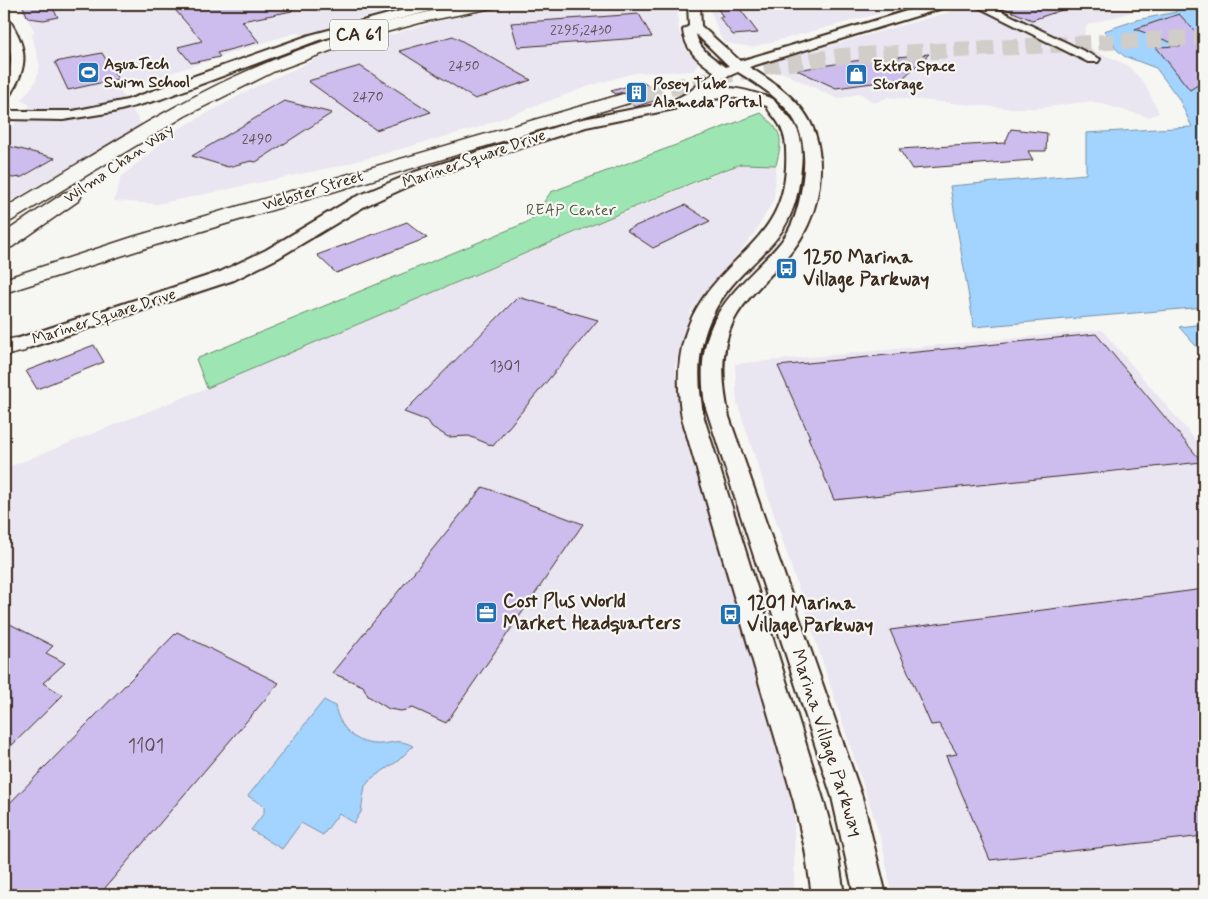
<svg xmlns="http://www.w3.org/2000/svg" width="1208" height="899" font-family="Mynerve,sans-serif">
<rect width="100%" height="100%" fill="#f6f6f2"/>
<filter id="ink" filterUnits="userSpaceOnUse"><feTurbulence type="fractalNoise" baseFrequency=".02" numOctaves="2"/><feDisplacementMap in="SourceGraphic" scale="10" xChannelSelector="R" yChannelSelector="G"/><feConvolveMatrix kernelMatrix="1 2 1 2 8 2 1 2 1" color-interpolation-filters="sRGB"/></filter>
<g filter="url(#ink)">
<g fill="#e9e5f1">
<polygon points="18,4 412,4 304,34 295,33 268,41 119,90 142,125 4,205 4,130 12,127 30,105 21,100 35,83 40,66 32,35 35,32"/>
<polygon points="554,4 677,4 679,32 686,50 698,62 694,71 634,73 589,86 476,128 343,165 157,204 114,201 121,177 177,130 255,87 334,51 443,20 495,10"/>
<polygon points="708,4 915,4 752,47 726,43 720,36"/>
<polygon points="990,4 1092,4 1135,11 1087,25 1083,38 1071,43"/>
<polygon points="975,5 1067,49 1088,48 1127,65 1144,83 1159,113 1148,117 1091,101 1039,108 1007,108 888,97 874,103 860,93 838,99 765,64"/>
<polygon points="741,164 776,165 774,199 754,234 691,310 675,367 689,445 794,810 794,895 4,895 4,469 207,388"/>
<polygon points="1102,330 1204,450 1204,895 892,895 882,842 737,402 735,364"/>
</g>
<path fill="#9de5b3" stroke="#6c8868" d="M761 113C783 133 783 137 776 165L741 164 713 174 207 388 196 359 530 221 551 192Z"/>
<g fill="#a2d4ff" stroke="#7990a5">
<polygon points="1171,4 1204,4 1204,307 974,327 950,186 1086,174 1086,133 1192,127 1179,99 1156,68 1124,56 1114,47 1115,44 1104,31 1137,20 1176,12"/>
<polygon points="1204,324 1204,355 1179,327"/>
<path d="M324 700 335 706C339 726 354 743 375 744 393 745 395 737 413 746L398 761 372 778 365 786 361 812 354 823 339 813 323 835 301 823 282 849 251 830 264 813V806L248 796Z"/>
</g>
<g fill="#ccbdee" stroke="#3b2a1e">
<polygon points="22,4 50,4 58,17 44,20 28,18"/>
<polygon points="170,4 291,4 292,11 242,21 259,42 217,53 220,57 191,63 178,47 202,41"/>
<polygon points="994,4 1070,4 1071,7 1032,20"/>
<polygon points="737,5 758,33 733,35 719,17 723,17 716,6"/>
<polygon points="639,14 652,37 518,47 511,23"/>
<polygon points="1179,14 1204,41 1204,81 1190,90 1156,47 1181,46 1135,29"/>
<polygon points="453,36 482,52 531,80 475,99 399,51"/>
<polygon points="102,53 118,79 68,90 55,62"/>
<polygon points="929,54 902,79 836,88 797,70 854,61"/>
<polygon points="360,66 431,112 376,130 308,81"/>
<polygon points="642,82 666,97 635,107 631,104 634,99 630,94 623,92 616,94 611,91"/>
<polygon points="284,101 332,113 256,162 251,161 228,167 192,156"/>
<polygon points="1011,129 1047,133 1046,151 1028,151 1033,160 912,169 899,149 1005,143"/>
<polygon points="4,145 36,153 55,158 22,177 13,178 4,176"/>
<polygon points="685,205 710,221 653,248 626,230"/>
<polygon points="407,222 427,238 336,273 317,255"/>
<polygon points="518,297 598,320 493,446 469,436 448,437 432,427 428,421 404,412"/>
<polygon points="1096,334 1202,462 834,500 808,437 810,437 778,366"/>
<polygon points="94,345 104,362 37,389 26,371"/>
<polygon points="483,487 583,524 446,723 413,708 401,711 389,709 368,696 363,686 332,673"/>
<polygon points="1204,589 1204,836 990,860 946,756 957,754 939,724 931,725 890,630"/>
<polygon points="4,621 53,646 46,653 65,663 43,683 63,695 4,753"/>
<polygon points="177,632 279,683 99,895 4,895 4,809"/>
</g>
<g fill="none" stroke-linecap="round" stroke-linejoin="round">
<polyline stroke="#d1cdc8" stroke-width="16" stroke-dasharray="16 8" stroke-linecap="butt" points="623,99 767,66 842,56 1204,37"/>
<defs>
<g id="minor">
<polygon points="426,4 447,4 445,7 319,40 161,99 113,112 63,120 4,119 4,111 73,111 127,100 310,35"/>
<path d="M688 4H700L701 26 740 61 930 4H948L946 7 749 67C799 98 826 122 819 185 816 208 809 228 795 247 776 273 749 292 734 320 719 350 722 385 729 417L862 797 886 895H854L832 797 705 405C701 377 701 349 713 323 728 291 759 269 781 242 794 226 799 206 802 186 812 123 788 103 738 72L724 78 710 89C732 85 753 92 773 99 780 110 794 119 799 134 803 148 802 162 800 176 792 253 742 256 713 314 696 347 697 383 704 418L824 802 837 849 844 895H812L805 849 794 802 682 418C675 376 678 333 704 297 744 242 790 231 786 149 786 138 782 127 775 118 771 113 768 110 767 106L732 97 693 101 674 109 586 127 427 178 365 206 278 258 234 280 4 356V343L220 272 266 250 353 198 415 172 578 120 670 102 689 92 715 72C699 61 685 50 683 30L689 26ZM696 34 729 66 726 67C713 58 699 50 696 34Z"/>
<polygon points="972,4 987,4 1100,59 1098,62 1088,62"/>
<path d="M4 17 8 18C28 48 29 67 9 96L4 97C3 83 11 73 11 59 11 44 3 34 4 17Z"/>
</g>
<g id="major">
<path d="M468 4H499L497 7 427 21 368 37 275 71 185 116 11 221 4 223V208C80 164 154 114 234 77 308 43 388 18 468 4Z"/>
<polygon points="623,94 629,95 632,99 629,103 149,247 4,293 4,279 133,237"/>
<polygon points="71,191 78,193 81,197 78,201 12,247 4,248 4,233 64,193"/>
<polygon points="16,338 25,341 28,346 25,351 4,356 4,340"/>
</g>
</defs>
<use href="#minor" stroke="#3b2a1e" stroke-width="4"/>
<use href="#major" stroke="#3b2a1e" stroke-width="3"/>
<use href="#minor" fill="#f6f6f2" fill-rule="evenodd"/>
<use href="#major" fill="#f6f6f2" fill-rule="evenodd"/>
</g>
</g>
<defs>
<symbol id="stadium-square" viewBox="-11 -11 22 22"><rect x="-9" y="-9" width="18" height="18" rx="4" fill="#1f6fb2" stroke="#f6f6f2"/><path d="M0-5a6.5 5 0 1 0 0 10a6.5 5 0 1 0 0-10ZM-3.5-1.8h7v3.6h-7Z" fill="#fff"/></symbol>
<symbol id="shop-square" viewBox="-11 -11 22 22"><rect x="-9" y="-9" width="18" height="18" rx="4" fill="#1f6fb2" stroke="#f6f6f2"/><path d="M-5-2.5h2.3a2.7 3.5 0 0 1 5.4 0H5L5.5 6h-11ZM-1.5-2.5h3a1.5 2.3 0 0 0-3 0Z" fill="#fff"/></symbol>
<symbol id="building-square" viewBox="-11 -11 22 22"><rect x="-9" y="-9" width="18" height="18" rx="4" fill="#1f6fb2" stroke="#f6f6f2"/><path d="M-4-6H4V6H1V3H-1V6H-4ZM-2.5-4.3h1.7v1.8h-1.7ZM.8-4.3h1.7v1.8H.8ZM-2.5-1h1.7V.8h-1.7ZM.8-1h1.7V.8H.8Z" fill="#fff"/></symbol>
<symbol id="bus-square" viewBox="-11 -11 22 22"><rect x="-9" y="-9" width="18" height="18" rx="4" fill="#1f6fb2" stroke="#f6f6f2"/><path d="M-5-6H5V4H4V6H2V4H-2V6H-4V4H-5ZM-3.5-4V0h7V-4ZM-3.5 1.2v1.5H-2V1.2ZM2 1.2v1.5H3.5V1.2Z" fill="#fff"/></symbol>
<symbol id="office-square" viewBox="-11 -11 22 22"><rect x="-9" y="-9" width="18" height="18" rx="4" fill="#1f6fb2" stroke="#f6f6f2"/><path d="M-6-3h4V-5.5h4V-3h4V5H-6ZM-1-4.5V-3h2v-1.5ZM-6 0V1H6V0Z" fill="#fff"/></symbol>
</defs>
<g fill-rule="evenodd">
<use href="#stadium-square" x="76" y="60" width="25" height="25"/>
<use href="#shop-square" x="844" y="62" width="25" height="25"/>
<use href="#building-square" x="624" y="80" width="25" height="25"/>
<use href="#bus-square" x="774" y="256" width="25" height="25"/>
<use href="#office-square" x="474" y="600" width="25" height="25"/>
<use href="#bus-square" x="718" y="602" width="25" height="25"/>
</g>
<g text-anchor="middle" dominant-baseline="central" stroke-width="4.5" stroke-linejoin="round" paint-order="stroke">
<g font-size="14" fill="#5f4f52">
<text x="581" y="30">2295;2430</text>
<text x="464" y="66">2450</text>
<text x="368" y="97">2470</text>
<text x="257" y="139">2490</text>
</g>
<g font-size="16" font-weight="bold" fill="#3b2a1e" stroke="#f6f6f2" text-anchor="start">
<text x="104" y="64">AquaTech<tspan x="104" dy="18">Swim School</tspan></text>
<text x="873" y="66">Extra Space<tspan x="873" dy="18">Storage</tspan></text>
<text x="653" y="84">Posey Tube<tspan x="653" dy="18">Alameda Portal</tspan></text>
</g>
<g font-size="16" fill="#3b2a1e" stroke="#f6f6f2">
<text transform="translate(474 159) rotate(-19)">Mariner Square Drive</text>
<text transform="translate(119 164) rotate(-34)">Wilma Chan Way</text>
<text transform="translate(313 191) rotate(-17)">Webster Street</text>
<text transform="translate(104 317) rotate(-18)">Mariner Square Drive</text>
</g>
<g font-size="16" fill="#545943" stroke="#f6f6f2">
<text x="571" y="210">REAP Center</text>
</g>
<g font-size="16" fill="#5f4f52">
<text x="505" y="366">1301</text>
</g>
<rect fill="#f6f6f2" stroke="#73675e" stroke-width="1" x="330" y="19.5" width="58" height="31" rx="4"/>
<g font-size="18" font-weight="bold" fill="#3b2a1e">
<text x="359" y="35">CA 61</text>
</g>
<g font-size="19" font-weight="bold" fill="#3b2a1e" stroke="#f6f6f2" text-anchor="start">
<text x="803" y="257">1250 Marina<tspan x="803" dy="22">Village Parkway</tspan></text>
<text x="503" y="601">Cost Plus World<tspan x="503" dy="22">Market Headquarters</tspan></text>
<text x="747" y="603">1201 Marina<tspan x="747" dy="22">Village Parkway</tspan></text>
</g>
<g font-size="19" fill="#3b2a1e" stroke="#f6f6f2">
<text transform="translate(827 743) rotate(72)">Marina Village Parkway</text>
</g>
<g font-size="19" fill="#5f4f52">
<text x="146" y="746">1101</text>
</g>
</g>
<rect width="1208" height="899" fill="none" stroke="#f6f6f2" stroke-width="20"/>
<rect x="10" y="10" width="1188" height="879" fill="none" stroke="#3b2a1e" stroke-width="2" filter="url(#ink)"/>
</svg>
